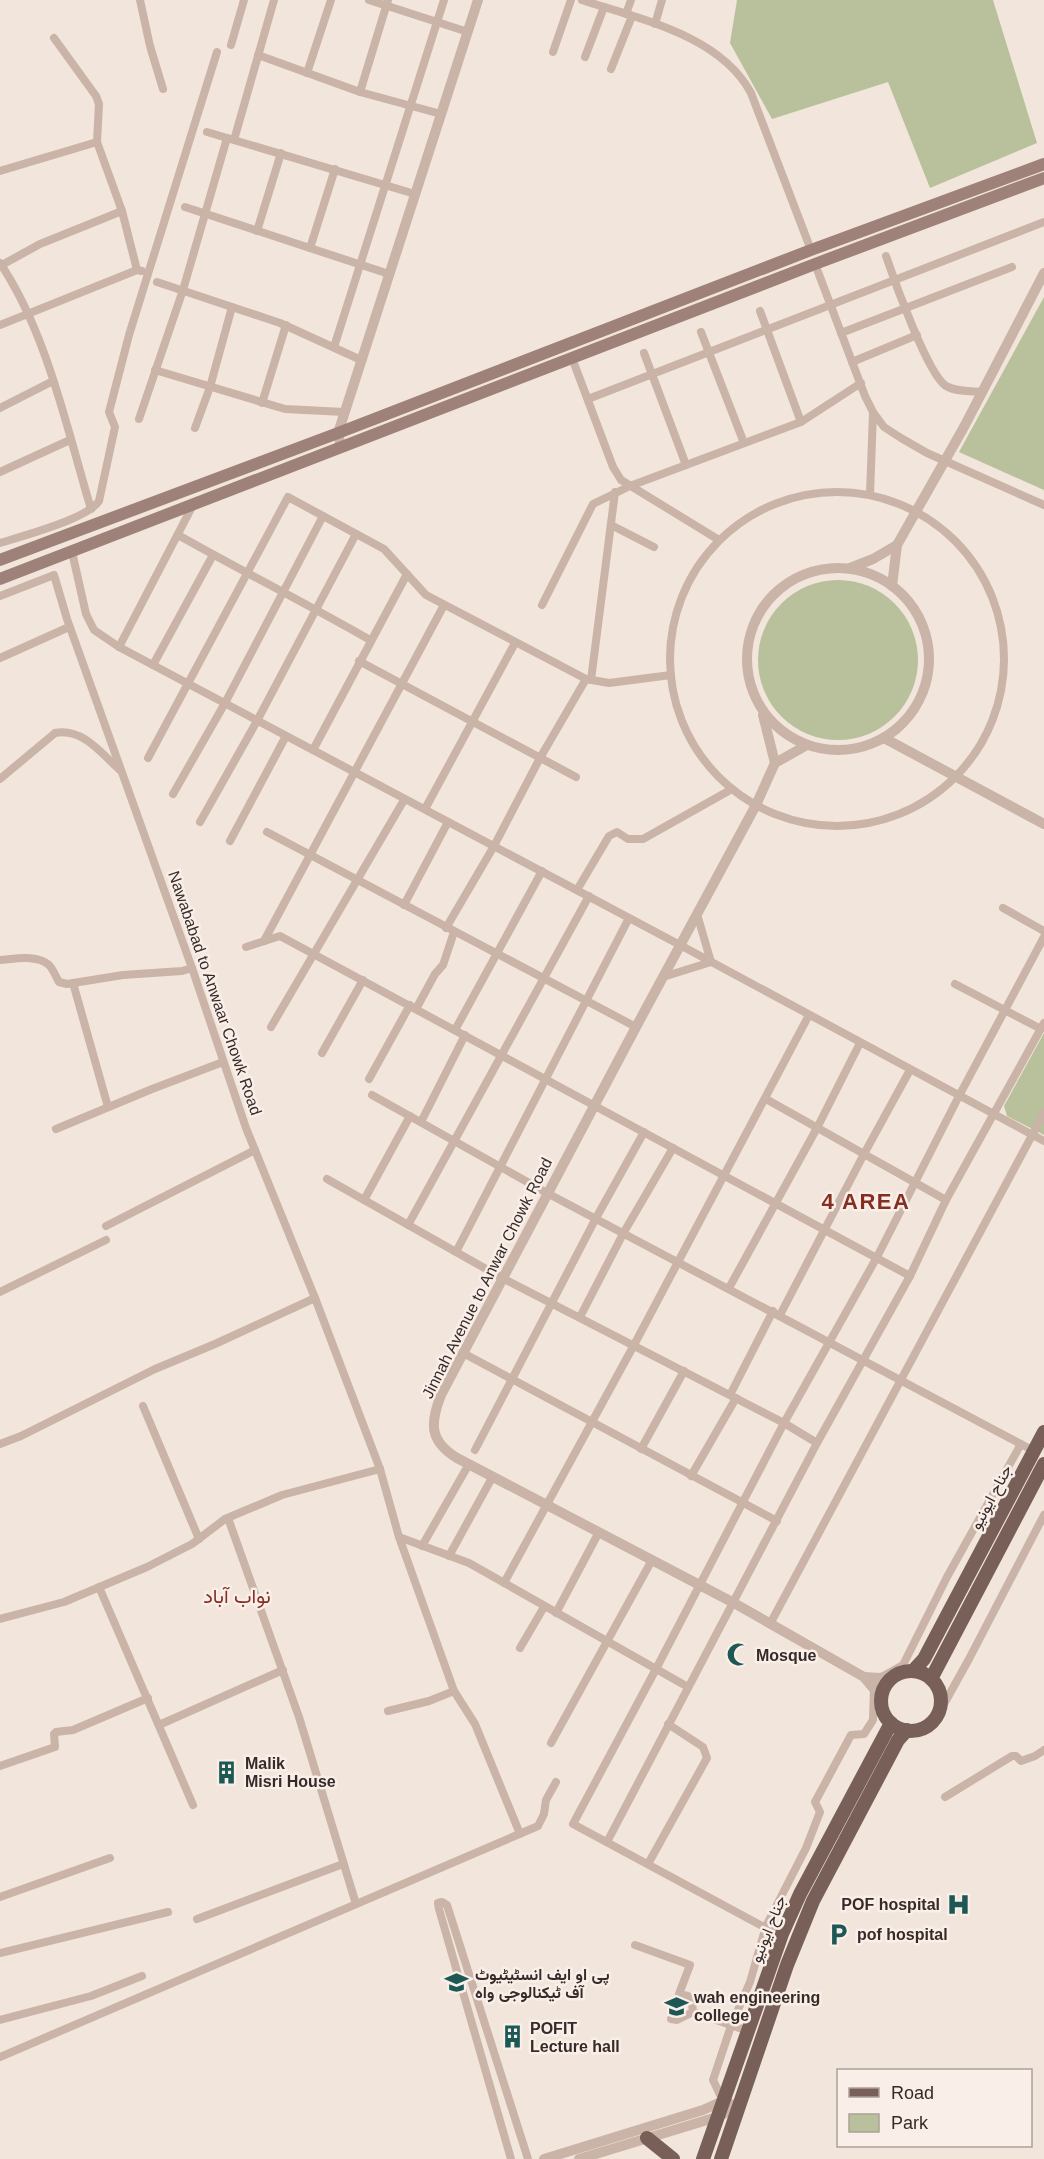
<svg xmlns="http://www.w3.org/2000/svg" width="1044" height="2159" font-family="Arial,Vazirmatn,sans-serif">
<rect width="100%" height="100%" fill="#f2e5db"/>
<g fill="#b8c19b">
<polygon points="737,0 993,0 1037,143 930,188 888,82 772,119 730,43"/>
<polygon points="1044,297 1044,490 959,452"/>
<circle cx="838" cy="660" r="80"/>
<polygon points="1044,1033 1044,1135 1007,1116 1004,1106"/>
</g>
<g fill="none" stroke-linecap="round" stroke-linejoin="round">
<g stroke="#cab3a7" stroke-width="8">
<polyline points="140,0 150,46 163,89"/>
<polyline points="369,0 468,32"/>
<path d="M582 0C639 19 720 35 751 93L811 250"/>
<polyline points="626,14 631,0"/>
<polyline points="655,24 662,0"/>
<polyline points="54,38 96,96 99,104 97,142 122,211 137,270"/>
<polyline points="231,45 244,0"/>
<polyline points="553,52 571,0"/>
<polyline points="258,55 360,92 441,114"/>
<polyline points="585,57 604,7"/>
<polyline points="611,69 632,16"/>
<polyline points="307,73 331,0"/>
<polyline points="360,92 388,0"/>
<polyline points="207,132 415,194"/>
<polyline points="234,140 274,0"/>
<polyline points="0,171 97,142"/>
<polyline points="185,207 389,274"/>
<polyline points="257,231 281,153"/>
<polyline points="310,248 335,169"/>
<path d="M886 256C894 280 928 375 946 386 956 392 971 391 982 392"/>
<path d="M0 263C47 333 67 429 91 509"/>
<polyline points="815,264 865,396 873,412 884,427 901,438 927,453 1044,505"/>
<polyline points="0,266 40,244 122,211"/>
<polyline points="157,282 280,323 361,360"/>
<polyline points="760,311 801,422"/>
<polyline points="0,325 137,270 142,271"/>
<polyline points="701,332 744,443"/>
<polyline points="841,333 1012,267"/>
<polyline points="334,347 444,0"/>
<polyline points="644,353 686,465"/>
<polyline points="572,358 613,467 621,480 719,540"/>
<polyline points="852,362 917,335"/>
<polyline points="155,370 285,409 344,412"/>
<polyline points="588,399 1044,222"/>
<polyline points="262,403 286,325"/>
<polyline points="0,408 53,381"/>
<polyline points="139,419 183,290 227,138"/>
<polyline points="195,428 210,387 232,307"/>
<polyline points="0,472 70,440"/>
<circle cx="837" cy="659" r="167"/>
<polyline points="870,494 873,413"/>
<polyline points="611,525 654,547"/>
<path d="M178 535C242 571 307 604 370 640"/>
<path d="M0 543C23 536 87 519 99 501L115 427 109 412 129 335 217 52"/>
<polyline points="72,552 86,614 94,630 119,647 680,945 1044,1141"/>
<polyline points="0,596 54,575 67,619 192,968 246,1128 315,1298 380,1469"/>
<polyline points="542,605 593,504 630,486 801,422 861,383"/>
<polyline points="119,647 193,505"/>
<polyline points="0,658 69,627"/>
<polyline points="359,661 576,777"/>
<polyline points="153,665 213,555"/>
<polyline points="591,680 615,492"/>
<polyline points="313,750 407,574"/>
<polyline points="148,758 288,497 384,549 426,595 586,679 609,683 671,675"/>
<path d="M0 779 55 733C82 727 102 754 120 770"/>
<polyline points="173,794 225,703 323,516"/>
<polyline points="425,809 515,643"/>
<polyline points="200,822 257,721 356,534"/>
<polyline points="267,832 636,1027"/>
<polyline points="230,841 286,736"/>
<polyline points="577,890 609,836 617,832 628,839 643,839 732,789"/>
<polyline points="404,905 448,822"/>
<polyline points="1003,908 1044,931"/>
<polyline points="446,928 494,846 540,758 586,679"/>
<polyline points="264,941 444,605"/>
<polyline points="246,947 280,936 910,1276"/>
<path d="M0 960C14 959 37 954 49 965 53 969 56 977 59 982L67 984 123 975 182 971 192 968"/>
<polyline points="663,977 711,962 697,914"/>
<polyline points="73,983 108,1107"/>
<polyline points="955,984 1041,1029"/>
<polyline points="416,1009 435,974 443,965 454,932"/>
<polyline points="271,1027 404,800"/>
<polyline points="455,1030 542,871"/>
<polyline points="322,1053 363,980"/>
<polyline points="369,1079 410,1005"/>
<polyline points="372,1095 547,1193 1034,1451"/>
<polyline points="766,1099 946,1200"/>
<polyline points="421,1122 465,1035"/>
<polyline points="56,1129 152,1089 223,1062"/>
<polyline points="327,1179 502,1278 784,1423 817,1443"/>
<polyline points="364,1200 410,1116"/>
<polyline points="408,1225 589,896"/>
<polyline points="106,1226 255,1150"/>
<polyline points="456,1252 629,918"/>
<polyline points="729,1288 817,1128 860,1043"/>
<polyline points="0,1292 106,1240"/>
<polyline points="780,1315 864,1154 910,1070"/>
<polyline points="580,1317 624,1232 673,1148"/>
<polyline points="463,1353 777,1521"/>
<polyline points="730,1395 773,1311"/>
<polyline points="143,1406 199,1539"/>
<polyline points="0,1444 21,1436 155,1369 215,1344 315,1298"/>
<polyline points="641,1449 684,1371"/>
<polyline points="475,1450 596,1218 644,1132"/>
<polyline points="691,1476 736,1398"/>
<polyline points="228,1518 299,1717 356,1904"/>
<polyline points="399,1537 454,1691 475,1724 520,1834"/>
<polyline points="422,1546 469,1464"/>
<polyline points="449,1556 493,1476"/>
<polyline points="504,1583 634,1345 809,1015"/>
<polyline points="99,1587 193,1805"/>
<polyline points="556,1613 599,1532"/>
<polyline points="0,1619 64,1602 147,1567 192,1544 225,1519 282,1495 380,1469 399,1537 469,1563 688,1687"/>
<polyline points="770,1624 1044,1113"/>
<polyline points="520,1648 544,1607"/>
<polyline points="388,1711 429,1701 454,1691"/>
<polyline points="939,1713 969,1659 1044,1515"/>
<polyline points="159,1725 283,1670"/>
<polyline points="551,1743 652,1560"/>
<polyline points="0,1766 55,1747 54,1734 56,1732 73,1730 148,1698"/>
<polyline points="945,1797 1012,1756 1016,1756 1021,1761 1035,1756 1044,1750"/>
<polyline points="607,1842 817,1443 910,1276 946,1200 1044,1023"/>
<polyline points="648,1864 707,1758 703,1747 668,1724"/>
<polyline points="0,1897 110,1858"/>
<polyline points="197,1919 343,1864"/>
<polyline points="782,1934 766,1928 573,1824 656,1669 784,1423 877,1257 959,1096 1044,937"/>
<polyline points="635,1945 690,1965 679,1994 688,1996 692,2003 693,2012 748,2031"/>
<polyline points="0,1953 168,1912"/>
<polyline points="671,2019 677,2020 693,2012"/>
<polyline points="0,2020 91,1996 142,1976"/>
<polyline points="0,2057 538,1826 544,1814 546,1800 556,1782"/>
<polyline points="723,2101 713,2080 731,2026 750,1982 766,1926 806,1848 820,1812 815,1802 851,1735 864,1734 873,1720 874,1689 880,1678 903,1665 947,1577 1021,1444"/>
<polyline points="511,2159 439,1909 438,1903 442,1902 447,1905 528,2159"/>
</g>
<g stroke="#cab3a7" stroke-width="10">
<polyline points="341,447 338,433 478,0"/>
<polyline points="850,568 873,559 897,545"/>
<circle cx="838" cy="659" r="91"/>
<polyline points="892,586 897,545 964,427 1044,273"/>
<polyline points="763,715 775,763"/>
<polyline points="884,738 1044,824"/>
<path d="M775 763 756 805 636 1027 441 1395C430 1423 429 1441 457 1458L734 1603 864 1677 874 1689 882 1706"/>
<polyline points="775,763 807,745"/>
<polyline points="864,1677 880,1678 895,1675"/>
<polyline points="544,2159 703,2110 723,2101 738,2107"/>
<polyline points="579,2159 717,2117 738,2107"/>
</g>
<g stroke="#9e8279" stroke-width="12">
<polyline points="0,560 338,433 811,250 1044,164"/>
<polyline points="0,579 815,264 1044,178"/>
</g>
<g stroke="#786059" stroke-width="14">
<polyline points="913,1671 924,1659 1044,1432"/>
<circle cx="911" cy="1701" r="30"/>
<polyline points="931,1679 1044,1464"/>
<polyline points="647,2138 673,2159"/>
<polyline points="703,2159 782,1934 800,1894 891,1723"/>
<polyline points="721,2159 787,1965 813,1901 898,1740 907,1730"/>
</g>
</g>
<defs>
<symbol id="mosque-bare" viewBox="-9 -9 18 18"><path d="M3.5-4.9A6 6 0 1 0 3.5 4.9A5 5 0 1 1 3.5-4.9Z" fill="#1d5855" stroke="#f9efe8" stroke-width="2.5" paint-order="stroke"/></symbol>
<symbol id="building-bare" viewBox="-9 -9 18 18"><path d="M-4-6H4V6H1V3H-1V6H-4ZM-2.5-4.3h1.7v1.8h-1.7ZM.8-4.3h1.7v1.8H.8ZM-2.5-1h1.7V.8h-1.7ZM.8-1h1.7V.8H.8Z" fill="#1d5855" stroke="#f9efe8" stroke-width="2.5" paint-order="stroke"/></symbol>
<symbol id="hospital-bare" viewBox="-9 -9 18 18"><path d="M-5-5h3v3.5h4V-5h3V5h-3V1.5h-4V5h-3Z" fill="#1d5855" stroke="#f9efe8" stroke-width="2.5" paint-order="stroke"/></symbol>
<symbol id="parking-bare" viewBox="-9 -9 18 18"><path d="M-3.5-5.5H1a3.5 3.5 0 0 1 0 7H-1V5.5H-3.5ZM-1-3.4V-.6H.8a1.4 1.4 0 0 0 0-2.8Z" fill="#1d5855" stroke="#f9efe8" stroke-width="2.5" paint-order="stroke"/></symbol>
<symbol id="university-bare" viewBox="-9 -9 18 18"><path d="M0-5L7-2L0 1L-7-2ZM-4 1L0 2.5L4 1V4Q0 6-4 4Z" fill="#1d5855" stroke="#f9efe8" stroke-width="2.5" paint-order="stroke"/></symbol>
</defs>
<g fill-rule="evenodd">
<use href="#mosque-bare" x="722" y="1638" width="33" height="33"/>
<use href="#building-bare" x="210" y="1756" width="33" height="33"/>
<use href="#hospital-bare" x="942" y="1888" width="33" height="33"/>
<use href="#parking-bare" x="822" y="1918" width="33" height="33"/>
<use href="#university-bare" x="440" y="1966" width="33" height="33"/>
<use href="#university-bare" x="660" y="1990" width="33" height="33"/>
<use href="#building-bare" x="496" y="2020" width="33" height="33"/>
</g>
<g text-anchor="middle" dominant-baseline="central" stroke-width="5" stroke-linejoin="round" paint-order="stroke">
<g font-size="16" fill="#362b28" stroke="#f9efe8">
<text transform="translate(215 993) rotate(71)">Nawababad to Anwaar Chowk Road</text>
<text transform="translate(487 1278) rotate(-63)">Jinnah Avenue to Anwar Chowk Road</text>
<text transform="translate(991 1497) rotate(-62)">جناح ایونیو</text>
<text transform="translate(768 1929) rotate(-68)">جناح ایونیو</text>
</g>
<g font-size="16" font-weight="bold" fill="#362b28" stroke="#f9efe8" text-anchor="start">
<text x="756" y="1655">Mosque</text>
<text x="245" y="1763">Malik<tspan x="245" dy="18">Misri House</tspan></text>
<text x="940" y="1904" text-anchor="end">POF hospital</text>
<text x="857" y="1934">pof hospital</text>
<text x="475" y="1974">پی او ایف انسٹیٹیوٹ<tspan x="475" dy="18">آف ٹیکنالوجی واہ</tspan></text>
<text x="694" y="1997">wah engineering<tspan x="694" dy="18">college</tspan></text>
<text x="530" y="2028">POFIT<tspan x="530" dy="18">Lecture hall</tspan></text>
</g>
<g font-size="20" fill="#852e21" stroke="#f9efe8">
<text x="237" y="1596">نواب آباد</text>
</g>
<g font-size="22" font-weight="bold" letter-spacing="1.5" fill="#852e21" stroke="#f9efe8">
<text x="866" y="1201">4 AREA</text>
</g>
</g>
<rect x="837" y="2069" width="195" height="78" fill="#f9efe8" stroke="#aba19b" stroke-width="1.5"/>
<rect x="849" y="2088" width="30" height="9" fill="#786059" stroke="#aba19b" stroke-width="1.5"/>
<text x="891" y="2099" font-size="18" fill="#362b28">Road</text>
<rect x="849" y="2114" width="30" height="18" fill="#b8c19b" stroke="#aba19b" stroke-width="1.5"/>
<text x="891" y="2129" font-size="18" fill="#362b28">Park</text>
</svg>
